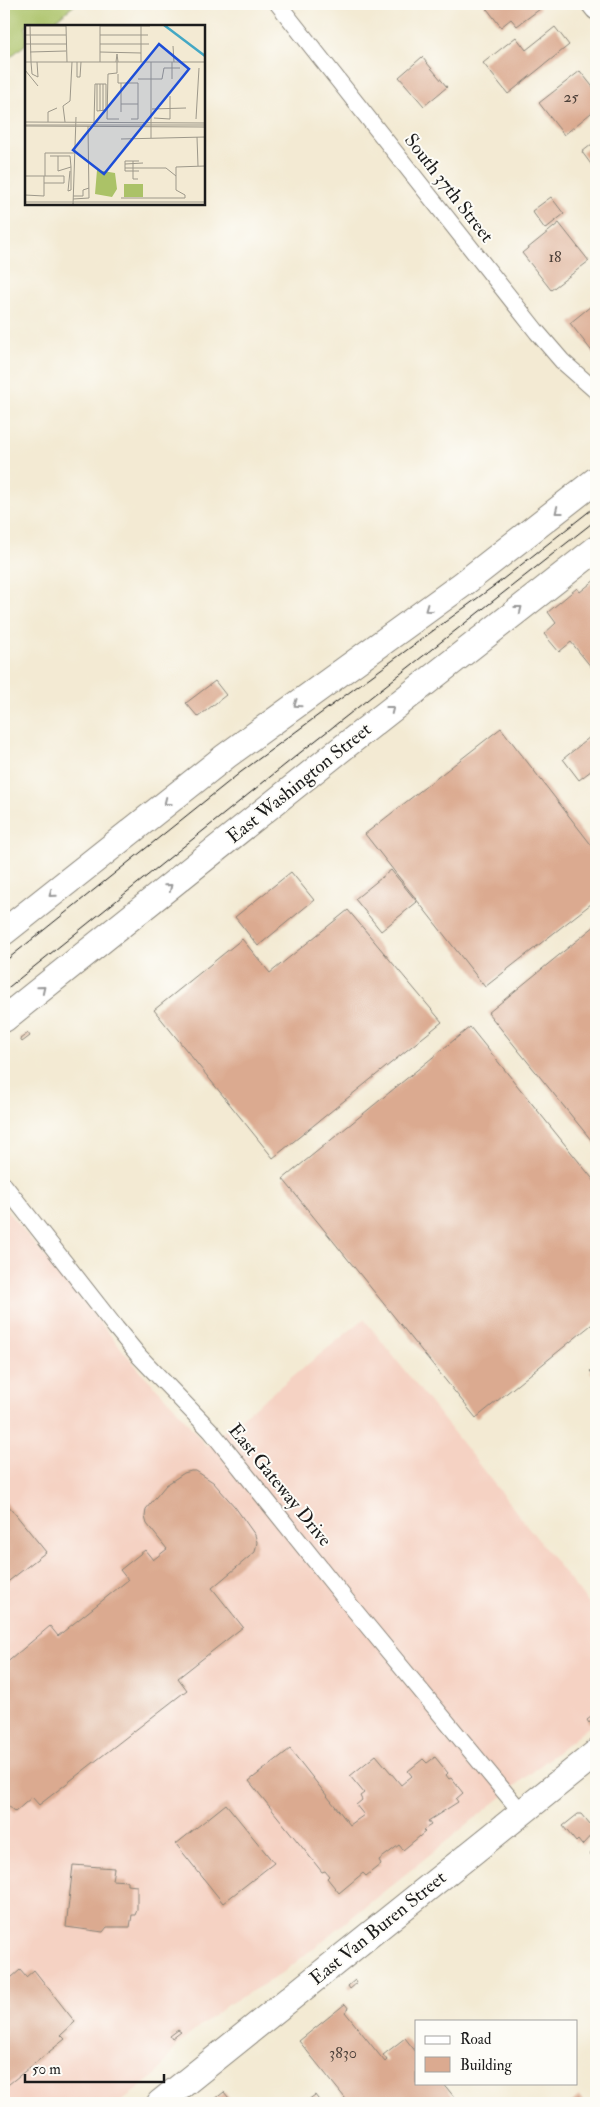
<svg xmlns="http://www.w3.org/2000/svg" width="600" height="2107" font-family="'IM FELL Double Pica',serif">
<rect width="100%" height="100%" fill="#fdfcf7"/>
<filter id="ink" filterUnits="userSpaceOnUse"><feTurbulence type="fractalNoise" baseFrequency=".02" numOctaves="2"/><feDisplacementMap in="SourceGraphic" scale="10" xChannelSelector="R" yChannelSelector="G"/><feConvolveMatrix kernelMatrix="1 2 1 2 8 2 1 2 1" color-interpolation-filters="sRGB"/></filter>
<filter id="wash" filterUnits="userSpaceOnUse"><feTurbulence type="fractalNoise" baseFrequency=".0096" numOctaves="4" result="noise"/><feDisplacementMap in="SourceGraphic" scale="20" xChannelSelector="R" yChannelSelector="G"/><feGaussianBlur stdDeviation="1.12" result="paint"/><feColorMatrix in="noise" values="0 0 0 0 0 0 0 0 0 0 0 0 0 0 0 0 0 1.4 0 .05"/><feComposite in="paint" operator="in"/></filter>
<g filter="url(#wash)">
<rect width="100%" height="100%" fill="#f3ead3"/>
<polygon fill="#f5d2c3" points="4,1207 140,1371 174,1406 206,1446 364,1319 596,1613 596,1721 280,1975 227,2005 177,2045 157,2074 119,2103 4,2103"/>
<polygon fill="#abc267" stroke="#646f42" points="4,4 76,4 48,26 26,26 26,44 4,62"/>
<g id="blocks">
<g fill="#dbaa90">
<polygon points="486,4 536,4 540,9 517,26 511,19 501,27 484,5"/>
<polygon points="555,27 569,45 508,94 483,63 516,37 526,50"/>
<polygon points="422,57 447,87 424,106 399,77"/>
<polygon points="580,71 596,91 596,109 564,135 539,103"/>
<polygon points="596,141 596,171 582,152"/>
<polygon points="551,197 564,214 545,229 532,211"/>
<polygon points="559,223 589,261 551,290 522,253"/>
<polygon points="596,302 596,352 594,354 570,323"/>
<polygon points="596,579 596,673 571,642 559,652 544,634 556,623 548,612 577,588 580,592"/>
<polygon points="215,681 226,695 198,717 186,703"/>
<polygon points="501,728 596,851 596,900 485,987 365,834"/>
<polygon points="596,732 596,767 579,780 563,759"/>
<polygon points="391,870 417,902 381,931 355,899"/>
<polygon points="291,872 314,900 258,946 235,917"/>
<polygon points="348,910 442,1022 273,1158 154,1010 242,939 270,973"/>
<polygon points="596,925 596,1146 488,1013"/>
<polygon points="470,1027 596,1183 596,1321 476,1418 283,1179"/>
<polygon points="28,1033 30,1036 22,1042 20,1039"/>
<polygon points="596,1366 596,1378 590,1371"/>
<polygon points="191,1471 196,1471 213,1482 235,1507 255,1535 257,1542 255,1552 212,1588 243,1627 178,1678 187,1690 39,1805 32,1797 15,1812 4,1802 4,1665 50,1626 58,1636 128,1580 120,1570 145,1550 153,1560 167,1549 147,1524 145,1517 146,1509 166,1485 184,1473"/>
<polygon points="4,1500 46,1552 5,1584 4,1582"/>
<polygon points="595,1714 596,1717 589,1723 587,1720"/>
<polygon points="290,1749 350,1825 364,1815 356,1805 362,1800 360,1796 364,1793 350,1776 376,1755 401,1785 412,1776 408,1771 423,1759 427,1763 435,1757 448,1773 446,1775 449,1779 451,1778 463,1793 456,1799 458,1802 428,1821 431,1825 423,1830 425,1832 403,1850 399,1845 379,1860 381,1864 366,1876 363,1873 339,1893 327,1878 329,1876 325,1871 322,1872 249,1781"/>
<polygon points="226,1804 274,1863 223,1903 176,1844"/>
<polygon points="578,1814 581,1814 595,1831 582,1845 578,1840 576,1842 563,1826"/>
<polygon points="596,1849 596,1862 590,1854"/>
<polygon points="73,1865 114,1868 112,1880 127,1881 127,1885 137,1886 137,1910 135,1915 132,1915 130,1927 107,1927 103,1932 66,1927"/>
<polygon points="20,1970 26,1977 34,1970 75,2022 61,2035 65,2039 4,2088 4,1984"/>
<polygon points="355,1980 357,1983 350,1989 348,1986"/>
<polygon points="345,2004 349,2009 345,2012 385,2062 387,2060 383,2055 405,2038 416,2052 416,2083 443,2083 458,2102 349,2103 299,2041"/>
<polygon points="178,2030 181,2032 172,2039 170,2036"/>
<polygon points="224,2092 233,2103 210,2103"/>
<polygon points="315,2095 321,2103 301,2103 307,2099 308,2100"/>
<polygon points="579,2096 585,2103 571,2103"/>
</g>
</g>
</g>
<g filter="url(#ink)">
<use href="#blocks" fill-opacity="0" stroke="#888378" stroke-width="1"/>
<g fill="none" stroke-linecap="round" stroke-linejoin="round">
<defs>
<g id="minor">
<polyline points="278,4 537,332 562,361 596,391"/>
<polyline points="4,1185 116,1328 139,1356 211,1431 351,1606 522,1813"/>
</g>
<polyline id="tertiary" points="592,4 596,9"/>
<g id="primary">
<polyline points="4,932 226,756 463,584 596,480"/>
<polyline points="4,1019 345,746 596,549"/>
<polyline points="160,2103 596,1753"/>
</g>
</defs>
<use href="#minor" stroke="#888378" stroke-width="18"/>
<use href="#tertiary" stroke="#888378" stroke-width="23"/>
<use href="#primary" stroke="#888378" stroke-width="28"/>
<use href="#minor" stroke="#fff" stroke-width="16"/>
<use href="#tertiary" stroke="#fff" stroke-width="21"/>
<use href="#primary" stroke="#fff" stroke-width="26"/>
<g stroke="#1c1c1c" stroke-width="1">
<polyline points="4,962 241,772 498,583 596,506"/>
<polyline points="4,991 301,752 596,520"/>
</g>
</g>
<defs><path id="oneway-chevron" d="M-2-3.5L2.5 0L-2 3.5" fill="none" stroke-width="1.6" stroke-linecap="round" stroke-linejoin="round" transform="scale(1.25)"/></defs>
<g stroke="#999">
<use href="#oneway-chevron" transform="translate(558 511) rotate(142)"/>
<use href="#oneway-chevron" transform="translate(428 609) rotate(144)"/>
<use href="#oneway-chevron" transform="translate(519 609) rotate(-38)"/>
<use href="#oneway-chevron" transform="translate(297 704) rotate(145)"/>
<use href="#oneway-chevron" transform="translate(391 709) rotate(-38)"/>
<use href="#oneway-chevron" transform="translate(167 802) rotate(142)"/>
<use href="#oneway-chevron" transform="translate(169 887) rotate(-39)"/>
<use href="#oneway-chevron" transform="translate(52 894) rotate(141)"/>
<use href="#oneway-chevron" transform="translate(42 989) rotate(-39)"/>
</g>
</g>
<g text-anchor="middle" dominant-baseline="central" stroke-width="4" stroke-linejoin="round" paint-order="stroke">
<g font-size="16" fill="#4c4039">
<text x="571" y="97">25</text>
<text x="555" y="257">18</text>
<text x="343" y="2053">3830</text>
</g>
<g font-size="19" fill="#1c1c1c" stroke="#fdfcf7">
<text transform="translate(449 188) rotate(52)">South 37th Street</text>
<text transform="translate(299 783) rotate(-39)">East Washington Street</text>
<text transform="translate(280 1485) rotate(51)">East Gateway Drive</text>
<text transform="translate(378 1928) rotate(-39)">East Van Buren Street</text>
</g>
</g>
<g transform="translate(25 25)">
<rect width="180" height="180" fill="#f3ead3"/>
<path d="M72 145 90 148 92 164 87 172 70 169ZM99 159H118V172H99Z" fill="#abc267"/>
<path fill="none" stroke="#44a8c4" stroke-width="2.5" d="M139 0 180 31"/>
<path fill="none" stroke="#9d988a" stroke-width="1" d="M5 0 6 37 7 49 13 52 12 37M0 1H41M41 1 42 37M75 1H125M0 10H41M75 10H123M0 19H42M75 19H124M148 21 149 37M5 27 41 26M75 27 116 28M0 37H180M52 37V52H55L56 37M75 37V1M91 37 92 29 93 37M92 37V48L83 49 82 94H94M116 37V1M126 37V113M147 37V54M0 45 13 61M93 49V58H113V94H106M113 54H137L139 43H155M96 58V87M75 59V86M96 79H113M127 84 161 83M78 86V59M129 93 145 94M145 94V71M171 94 174 43M0 97 180 98M23 97V87L32 83M40 97 38 81 45 76 47 37M69 98 70 59H81V85L72 86V59M0 100H180M0 101 180 102M172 112 173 141M96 114 180 112M25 131H45L46 142M33 131V146L46 142V165L43 166 45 146M108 136V154H113M114 136H100V143H141L151 151M100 139 118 138M100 143V146H114M0 151H39V158H19M20 151V128H49M0 170 19 171V151M48 171H58V165L64 163M96 173H160V170L151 165V142L180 141M48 174 64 173 63 101M0 177H180M48 180 51 92"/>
<path fill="#1d4ed8" fill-opacity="0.15" stroke="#1d4ed8" stroke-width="2.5" d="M134 19 164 44 79 149 48 125Z"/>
<rect width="180" height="180" fill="none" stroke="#1c1c1c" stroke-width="2.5"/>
</g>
<rect width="600" height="2107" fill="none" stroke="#fdfcf7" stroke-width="20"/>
<rect x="415" y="2020" width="162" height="65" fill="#fdfcf7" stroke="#a3a29f"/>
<rect x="425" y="2036" width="25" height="8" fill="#ffffff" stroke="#a3a29f"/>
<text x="460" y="2044" font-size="15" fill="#1c1c1c">Road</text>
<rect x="425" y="2057" width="25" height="15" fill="#dbaa90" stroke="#a3a29f"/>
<text x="460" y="2070" font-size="15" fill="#1c1c1c">Building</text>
<path d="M25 2074v8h139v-8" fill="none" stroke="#1c1c1c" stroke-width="2.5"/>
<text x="32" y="2074" font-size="15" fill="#1c1c1c" stroke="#fdfcf7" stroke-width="4" paint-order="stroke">50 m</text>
</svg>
